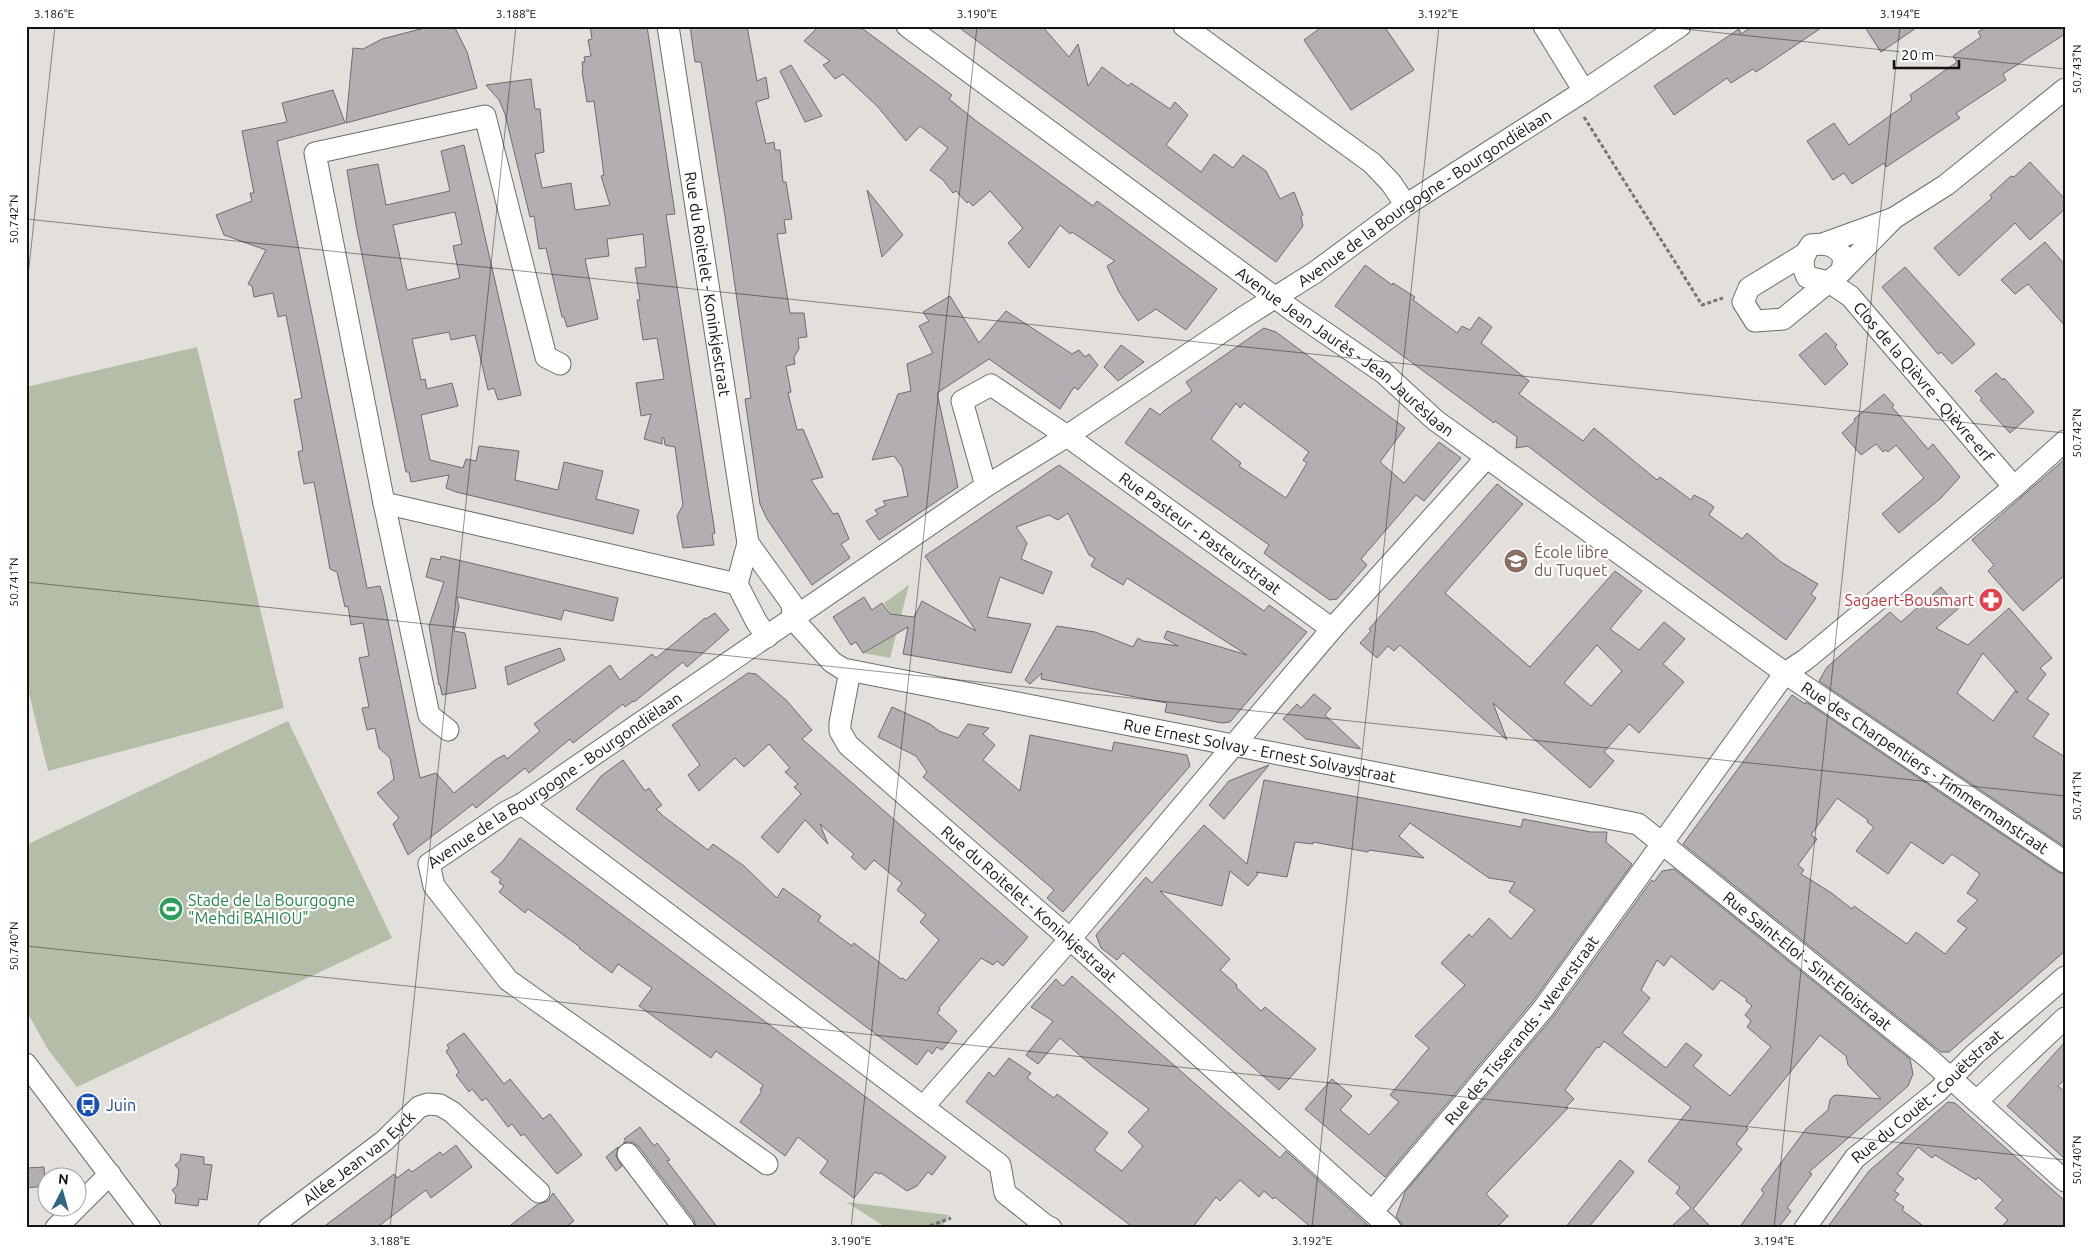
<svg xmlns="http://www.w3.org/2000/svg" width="2091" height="1254" font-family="Ubuntu,sans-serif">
<rect width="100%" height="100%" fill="#e3e0db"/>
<g fill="#b4bda8">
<polygon points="197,347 284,708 48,771 26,681 26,387"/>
<polygon points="909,585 890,658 863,653 888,639 893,618 884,603"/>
<polygon points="288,721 392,938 77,1087 47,1048 26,1010 26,845"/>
<polygon points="846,1202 949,1215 941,1228 887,1228"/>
</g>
<g fill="#b2aeb2" stroke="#6f6b6f" fill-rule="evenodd">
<polygon points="432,26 454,26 467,52 477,88 346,123 353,48 363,49 382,39"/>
<polygon points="590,26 647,26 675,214 666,215 715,533 712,534 714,545 683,548 677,516 683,505 675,447 665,445 664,438 662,438 662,444 644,439 651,414 641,416 636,383 664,379 657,338 643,340 637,300 640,300 635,268 646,267 643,234 607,239 609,256 585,259 598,319 567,327 564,317 562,317 546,248 539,249 534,216 530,217 505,114 499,100 486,85 531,79 535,109 540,109 544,152 535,154 542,188 571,183 575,210 610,205 601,176 604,175 594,101 587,102 582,71 583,71 582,62 585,62 584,57 591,56 588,40 592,39"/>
<polygon points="690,26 747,26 757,81 766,77 769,98 756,102 766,144 774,142 775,150 780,150 783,182 786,182 792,219 784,220 786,233 777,234 790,313 804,313 807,337 798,338 799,349 794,357 795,364 786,366 791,392 788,393 797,430 803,429 823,477 811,480 833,514 838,513 849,539 841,544 850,558 812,585 767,519 760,504 745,399 751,398 725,216 701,62 695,62"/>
<polygon points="819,26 859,26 952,95 949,99 975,120 1093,206 1097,201 1217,289 1186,330 1156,309 1138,321 1119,292 1107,266 1115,261 1072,232 1070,234 1060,225 1029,268 1008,243 1023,228 990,191 973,206 968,201 967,203 956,191 953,193 943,180 930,170 948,148 920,126 906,141 878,107 843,74 835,79 823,65 830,61 804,41"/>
<polygon points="957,26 1042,26 1069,57 1078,44 1088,86 1102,67 1128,86 1131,83 1170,109 1175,102 1188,115 1166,145 1201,172 1214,154 1233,168 1243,155 1266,171 1280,199 1294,192 1303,215 1301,217 1303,226 1276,262"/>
<polygon points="1323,26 1384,26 1414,70 1351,110 1304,40"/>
<polygon points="1753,26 1824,26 1756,72 1753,69 1731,83 1727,78 1674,115 1654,86 1739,29 1741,34"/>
<polygon points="1864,26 1919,26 1881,52"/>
<polygon points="1987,26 2065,26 2065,34 2003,74 2006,80 1956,113 1960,118 1886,167 1884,163 1852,184 1844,173 1833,180 1807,141 1834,123 1849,145 1912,100 1910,95 1957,62 1953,56 1981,37 1978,32"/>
<polygon points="791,65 822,116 805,122 780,71"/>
<polygon points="333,90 345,123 277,141 367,588 380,586 383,596 420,778 436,773 454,793 495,760 504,755 507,759 540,731 534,724 610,665 620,680 652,654 656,658 705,618 706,619 715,613 729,630 687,667 683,662 634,702 633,701 625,707 623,704 573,743 570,739 529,773 525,768 476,808 473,804 408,855 393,824 399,818 377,793 394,779 390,758 379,748 375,728 367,730 362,708 369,707 359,658 369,656 363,623 351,625 348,606 345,607 337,572 330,569 314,482 304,484 298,452 303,450 294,400 302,398 286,315 278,317 273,293 254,297 252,286 248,284 266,250 224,235 216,215 252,201 250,193 254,193 242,131 287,122 282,103"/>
<path d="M464 145 521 395 498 400 494 388 488 390 475 335 451 340 449 332 412 339 421 380 425 379 427 389 452 383 458 406 421 415 430 460 463 468 466 459 476 461 479 446 519 451 515 480 558 490 564 462 603 471 596 499 639 510 633 534 456 492 446 488 449 475 411 482 409 472H406L356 225 347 170 378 164 386 205 450 191 441 151ZM455 212 462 244 453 246 460 278 407 290 393 225Z"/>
<polygon points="2030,162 2065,199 2065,209 2030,240 2015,223 1959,276 1934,248 1992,198 1990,195 2011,176 2014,177"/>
<polygon points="867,190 903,235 882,257"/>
<polygon points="2045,242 2065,265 2065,326 2028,284 2015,294 2001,280"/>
<polygon points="1365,265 1392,285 1393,283 1415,297 1413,300 1457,333 1462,326 1470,330 1479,317 1492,327 1481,343 1529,381 1519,394 1583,441 1594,428 1657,480 1660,477 1691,500 1694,495 1706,501 1714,507 1709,515 1742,539 1747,533 1781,562 1818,584 1811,594 1816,598 1786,640 1600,502 1528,446 1516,448 1517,437 1495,421 1494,423 1335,306"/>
<polygon points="1905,267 1975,344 1952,364 1941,352 1938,354 1882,287"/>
<polygon points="950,296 979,343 1006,311 1072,354 1079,350 1085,357 1089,354 1098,365 1078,390 1074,387 1060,409 989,359 937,393 958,487 879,540 866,521 878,514 875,510 886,505 883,501 908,496 902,467 894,456 872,460 898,394 911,391 907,364 933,353 919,326 929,321 923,312"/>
<path d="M1264 328 1276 332 1405 428 1380 462 1404 483 1439 442 1461 458 1424 501 1416 495 1361 559 1367 565 1337 599 1330 600 1273 560 1264 553 1269 545 1125 443 1150 408 1160 415 1165 410 1192 391 1186 382ZM1236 403 1240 408 1244 403 1309 452 1303 460 1307 463 1286 498 1239 466 1241 463 1211 439Z"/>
<polygon points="1826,333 1837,345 1835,347 1848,364 1825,385 1799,355"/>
<polygon points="1121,345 1144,362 1118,381 1104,367"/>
<polygon points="1996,373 2003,380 2004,378 2034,412 2010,433 1980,400 1982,398 1975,391"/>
<polygon points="1884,394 1894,405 1892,407 1928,449 1933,444 1960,477 1941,498 1899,533 1882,514 1924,478 1896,445 1888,452 1886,450 1883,452 1876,444 1861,455 1842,433 1855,421 1854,419"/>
<polygon points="2065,459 2065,575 2023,611 1988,571 1994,565 1972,540"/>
<polygon points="1059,465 1264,611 1269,605 1307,632 1230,722 1222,723 1165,712 1167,703 1041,679 1042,673 1030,684 1025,680 1057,626 1095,632 1133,647 1138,638 1143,641 1178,646 1164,638 1167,631 1247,655 1127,578 1123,585 1091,566 1095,558 1089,555 1068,513 1058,520 1049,515 1016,527 1027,543 1021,559 1052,572 1043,594 1000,577 987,617 1031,624 1011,673 903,654 908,627 863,653 856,642 851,645 833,617 864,597 872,610 882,603 890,614 914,617 922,601 976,631 925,556"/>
<path d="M1497 484 1523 504 1445 593 1530 667 1615 571 1642 591 1610 629 1639 650 1664 622 1685 639 1663 664 1684 682 1639 733 1629 724 1604 752 1614 761 1590 788 1493 703 1507 740 1400 645 1394 651 1388 646 1377 658 1360 643 1371 631 1369 629ZM1597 645 1622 671 1591 706 1564 683Z"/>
<polygon points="441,556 618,598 613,621 564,610 561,620 558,619 457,597 459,607 454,631 465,633 476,688 442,695 440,685 439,685 429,626 444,582 426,577 431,558 440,560"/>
<path d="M1941 587 1959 608 1936 628 1968 645 2009 608 2052 658 2040 668 2046 674 2027 699 2049 714 2033 737 2065 757V847L1819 681 1827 667 1890 612 1901 622ZM1983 653 2018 693 2015 691 1993 721 1957 693Z"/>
<polygon points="560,648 565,660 508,685 505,667"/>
<polygon points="748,673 756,674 787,701 812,730 802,739 1028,937 1003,966 997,961 993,965 981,958 939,1008 940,1010 937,1013 957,1031 942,1050 937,1047 932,1054 928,1050 917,1065 576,809 601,776 623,760 645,791 649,788 656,798 662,805 656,809 662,815 708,850 713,844 744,866 777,898 783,888 821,916 818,921 852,946 854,943 901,979 903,978 906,981 939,940 920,922 926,915 897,890 902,883 874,860 865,870 851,857 854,854 820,824 828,844 805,820 778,853 761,837 801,794 794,787 798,784 785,772 790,768 769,744 744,767 735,758 699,791 688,775 700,765 672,725"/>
<polygon points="1314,694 1331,708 1325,715 1361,749 1306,739 1283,719 1297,704 1301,708"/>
<path d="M1792 695 1805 704 1806 702 2058 872 2065 874V951L1949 1052H1941L1683 844ZM1837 798 1868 820 1867 822 1874 827 1856 851 1888 874 1911 842 1943 864 1952 854 1980 874 1967 893 1978 900 1957 921 1967 928 1945 954 1916 932 1907 944 1854 906 1852 909 1830 892 1801 874 1804 870 1798 865 1817 839 1811 835Z"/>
<polygon points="892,707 930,724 939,731 958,738 968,724 989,728 983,734 995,745 983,760 1020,791 1030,735 1112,751 1114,742 1187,755 1190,766 1063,912 1047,898 1054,890 923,777 927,772 916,756 878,737"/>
<polygon points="1269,765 1224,819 1209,805 1229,781"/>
<polygon points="1264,780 1521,827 1523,819 1591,832 1607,832 1606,842 1632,864 1533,1001 1385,1177 1305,1109 1332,1079 1352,1096 1340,1110 1369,1135 1399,1102 1390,1095 1429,1048 1415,1036 1465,985 1441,963 1469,934 1472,937 1489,918 1511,939 1535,910 1509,892 1515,882 1489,878 1410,823 1399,836 1424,858 1369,850 1368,852 1313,842 1313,844 1295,842 1287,877 1256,872 1258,874 1248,886 1230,871 1222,906 1160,891 1230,959 1220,970 1237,985 1236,987 1261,1011 1265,1007 1316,1049 1279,1090 1123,953 1117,960 1101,948 1096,935 1146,877 1152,883 1204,825 1247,864"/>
<polygon points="520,838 946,1157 932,1175 928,1172 917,1186 907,1191 881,1173 879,1174 875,1172 854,1198 820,1173 828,1161 798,1137 785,1156 740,1122 762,1091 760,1090 763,1085 716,1051 711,1058 639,1006 652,988 618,964 612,973 579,948 580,947 528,909 525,913 499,892 504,886 499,883 501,879 491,872 503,861"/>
<path d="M1674 869 1910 1059 1913 1074 1908 1086 1809 1172 1812 1174 1787 1208 1791 1211 1778 1228H1739L1764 1193 1761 1190 1806 1129 1828 1110 1830 1100 1833 1096 1837 1095 1881 1099 1848 1065 1846 1056 1820 1035 1746 1127 1748 1129 1736 1144 1742 1149 1693 1209 1712 1228H1670L1691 1208 1676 1193 1680 1187 1648 1161 1691 1107 1604 1041 1599 1048 1597 1047 1565 1090 1574 1099 1566 1107 1568 1108 1486 1194 1508 1216 1496 1228H1402V1224L1396 1217 1405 1192 1553 1017 1652 880 1654 882 1662 871ZM1671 956 1713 990 1721 980 1747 999 1746 1001 1752 1006 1745 1015 1751 1021 1747 1027 1771 1047 1730 1096 1693 1066 1702 1055 1686 1043 1666 1068 1622 1033 1650 998 1641 990 1657 960 1664 966Z"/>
<polygon points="1072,976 1280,1158 1286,1151 1371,1228 1312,1228 1275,1197 1273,1199 1264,1191 1259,1197 1240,1180 1220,1201 1216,1197 1192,1228 1134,1228 966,1102 989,1072 994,1077 1009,1058 1031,1073 1027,1078 1054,1098 1057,1094 1108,1133 1094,1150 1122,1171 1143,1146 1128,1132 1149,1109 1092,1066 1060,1038 1038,1064 1026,1055 1053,1021 1031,1007 1056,979 1063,986"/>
<polygon points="464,1033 504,1084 510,1079 543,1119 550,1114 582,1155 557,1174 524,1134 521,1136 512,1124 508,1127 486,1098 482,1101 472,1089 469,1092 456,1075 459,1072 446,1051 449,1048 447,1045"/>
<polygon points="2065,1042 2065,1079 2058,1086 2065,1092 2065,1159 2007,1106"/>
<polygon points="1948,1102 1955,1103 2065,1201 2065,1228 2000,1228 2008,1220 1995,1208 2003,1200 1978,1177 1976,1180 1935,1155 1932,1158 1918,1147 1897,1174 1904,1179 1894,1191 1899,1194 1894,1200 1904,1207 1902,1210 1926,1228 1827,1228 1869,1171"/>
<polygon points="640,1127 654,1146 657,1143 670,1160 667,1161 718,1228 696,1228 694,1220 638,1146 632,1142 623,1143 626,1141 624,1139"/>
<polygon points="456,1145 472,1167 431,1198 426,1190 376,1228 322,1228 394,1174 397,1178 409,1169 412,1172 440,1152 443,1155"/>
<polygon points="618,1147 616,1156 622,1166 616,1171 606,1157"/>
<polygon points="181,1154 204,1157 204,1164 212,1165 207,1200 199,1199 198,1206 175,1203 176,1195 172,1190 177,1186 179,1170 175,1165 180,1161"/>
<polygon points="1620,1160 1634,1172 1588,1228 1565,1228"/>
<polygon points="44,1167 45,1186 26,1188 26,1168"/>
<polygon points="553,1193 574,1221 564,1228 507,1228 538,1204 548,1201"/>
</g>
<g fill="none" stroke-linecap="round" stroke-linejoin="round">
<defs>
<g id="minor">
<path id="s1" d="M668 26 748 543 737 584 756 621 767 637"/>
<path id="s2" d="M907 26 1292 310 1384 373 1435 420 1785 673 2065 862"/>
<polyline points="1184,26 1372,163 1391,183 1406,205"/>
<polyline points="1544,26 1584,91"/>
<polyline points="1894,218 1946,185 2065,89"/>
<polyline points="1825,243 1894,218 1842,271"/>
<path id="s3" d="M1803 255 1749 288 1743 302 1755 321 1783 319 1842 271 1844 257C1834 244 1826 243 1811 245 1802 257 1801 264 1807 277L1829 282 1850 296 2014 487"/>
<polyline points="560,364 546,357 485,116 315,153 384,503 737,584"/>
<path id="s4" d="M986 486 962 401 991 385 1067 436 1332 629"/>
<polyline points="384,503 429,715 448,730"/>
<path id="s5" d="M748 543 792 604 793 619 832 662 843 669 1638 824 1926 1056 2065 1181"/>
<path id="s6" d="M850 671 840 723V731L848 745 1070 939 1390 1228"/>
<polyline points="522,804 1000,1165 1005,1193 1045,1225 1051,1228"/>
<polyline points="26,1064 150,1228"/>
<polyline points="1977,1101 2065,1018"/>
<polyline points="923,1107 1070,939 1332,629 1487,457"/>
<polyline points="628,1154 684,1228"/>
<path id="s7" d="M767 1164 508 980 434 886 429 864 506 812 522 804 986 486 1067 436 1244 317 1314 273 1406 205 1584 91 1680 26"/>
<path id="s8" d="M1373 1211 1543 1009 1785 673 1805 660 2014 487 2065 441"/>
<polyline points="56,1228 110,1174"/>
<path id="s9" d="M269 1228 384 1141 419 1107 428 1104 440 1105 452 1112 539 1192"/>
<path id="s10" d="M1805 1228 1855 1158 1938 1091 1975 1054 2065 977"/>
</g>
</defs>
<use href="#minor" stroke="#6f6d68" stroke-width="23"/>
<g stroke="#777572" stroke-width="3" stroke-dasharray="4 2.5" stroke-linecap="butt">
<polyline points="1584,117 1702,305 1723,298"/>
<polyline points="924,1228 951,1218"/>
</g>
<use href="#minor" stroke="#fff" stroke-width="21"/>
</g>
<path fill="none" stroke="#141311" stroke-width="1" stroke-opacity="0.45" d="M1655 26 2065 69M26 219 2065 433M26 295 55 26M26 582 2065 796M26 946 2065 1160M390 1228 516 26M851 1228 977 26M1312 1228 1439 26M1774 1228 1900 26"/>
<defs>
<symbol id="school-disc" viewBox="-11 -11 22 22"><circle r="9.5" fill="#8d6e63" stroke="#fff"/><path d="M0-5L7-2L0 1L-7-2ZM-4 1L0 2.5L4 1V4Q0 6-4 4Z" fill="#fff"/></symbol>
<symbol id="pharmacy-disc" viewBox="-11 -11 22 22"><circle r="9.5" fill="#e0444e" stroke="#fff"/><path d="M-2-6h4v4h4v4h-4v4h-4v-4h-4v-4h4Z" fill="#fff"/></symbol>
<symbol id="stadium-disc" viewBox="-11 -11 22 22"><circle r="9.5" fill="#2e9e5b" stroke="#fff"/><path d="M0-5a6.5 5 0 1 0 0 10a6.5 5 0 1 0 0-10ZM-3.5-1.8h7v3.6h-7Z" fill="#fff"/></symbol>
<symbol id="bus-disc" viewBox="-11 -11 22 22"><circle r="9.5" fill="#1a4fb4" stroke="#fff"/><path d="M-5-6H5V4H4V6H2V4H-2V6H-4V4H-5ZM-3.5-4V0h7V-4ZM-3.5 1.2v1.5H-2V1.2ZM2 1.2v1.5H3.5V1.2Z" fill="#fff"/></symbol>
</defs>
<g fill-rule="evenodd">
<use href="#school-disc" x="1502" y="547" width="28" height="28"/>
<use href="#pharmacy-disc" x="1977" y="586" width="28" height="28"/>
<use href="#stadium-disc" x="157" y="895" width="28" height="28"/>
<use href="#bus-disc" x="74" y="1091" width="28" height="28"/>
</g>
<g text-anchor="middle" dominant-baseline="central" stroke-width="4.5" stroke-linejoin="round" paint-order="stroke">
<g font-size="16" fill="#141311" stroke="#fff">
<text stroke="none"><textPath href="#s7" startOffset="1658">Avenue de la Bourgogne - Bourgondiëlaan</textPath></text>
<text stroke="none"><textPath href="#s1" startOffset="261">Rue du Roitelet - Koninkjestraat</textPath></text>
<text stroke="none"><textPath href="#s2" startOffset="546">Avenue Jean Jaurès - Jean Jaurèslaan</textPath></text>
<text stroke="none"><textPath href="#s3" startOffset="452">Clos de la Qièvre - Qièvre-erf</textPath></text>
<text stroke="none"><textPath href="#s4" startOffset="378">Rue Pasteur - Pasteurstraat</textPath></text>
<text stroke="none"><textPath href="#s5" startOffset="586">Rue Ernest Solvay - Ernest Solvaystraat</textPath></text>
<text stroke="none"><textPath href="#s2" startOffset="1260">Rue des Charpentiers - Timmermanstraat</textPath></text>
<text stroke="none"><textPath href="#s7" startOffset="611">Avenue de la Bourgogne - Bourgondiëlaan</textPath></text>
<text stroke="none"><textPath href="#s6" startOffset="318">Rue du Roitelet - Koninkjestraat</textPath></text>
<text stroke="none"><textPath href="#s5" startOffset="1189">Rue Saint-Eloi - Sint-Eloistraat</textPath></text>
<text stroke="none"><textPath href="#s8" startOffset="234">Rue des Tisserands - Weverstraat</textPath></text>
<text stroke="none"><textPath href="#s10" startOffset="181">Rue du Couët - Couëtstraat</textPath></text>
<text stroke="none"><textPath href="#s9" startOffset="114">Allée Jean van Eyck</textPath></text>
</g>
<g font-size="16" fill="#785e54" stroke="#fff" text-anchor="start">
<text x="1534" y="552">École libre<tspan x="1534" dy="18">du Tuquet</tspan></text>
</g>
<g font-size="16" fill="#be3a42" stroke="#fff" text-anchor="end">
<text x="1974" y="600">Sagaert-Bousmart</text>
</g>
<g font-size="16" fill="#27864d" stroke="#fff" text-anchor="start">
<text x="188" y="900">Stade de La Bourgogne<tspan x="188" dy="18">"Mehdi BAHIOU"</tspan></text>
</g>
<g font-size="16" fill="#164399" stroke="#fff" text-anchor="start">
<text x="106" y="1105">Juin</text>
</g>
</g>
<rect width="2091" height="1254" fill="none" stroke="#ffffff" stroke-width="55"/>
<g transform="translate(62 1192) rotate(6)"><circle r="24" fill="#ffffff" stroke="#a1a1a0"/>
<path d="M0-4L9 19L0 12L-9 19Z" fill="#2f6781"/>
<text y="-8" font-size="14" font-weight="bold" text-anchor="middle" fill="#141311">N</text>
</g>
<path d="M1894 60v8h65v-8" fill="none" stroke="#141311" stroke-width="2.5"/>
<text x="1901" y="60" font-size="15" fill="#141311" stroke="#ffffff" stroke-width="4" paint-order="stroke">20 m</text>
<rect x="28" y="28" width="2036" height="1198" fill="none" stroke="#141311" stroke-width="2"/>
<g font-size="12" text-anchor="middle" fill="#141311">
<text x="54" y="18">3.186°E</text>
<text x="516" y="18">3.188°E</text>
<text x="977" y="18">3.190°E</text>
<text x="1438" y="18">3.192°E</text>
<text x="1900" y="18">3.194°E</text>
<text transform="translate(2077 69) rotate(-90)" y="4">50.743°N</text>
<text transform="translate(14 219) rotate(-90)" y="4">50.742°N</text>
<text transform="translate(2077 433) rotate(-90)" y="4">50.742°N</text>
<text transform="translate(14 582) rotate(-90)" y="4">50.741°N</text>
<text transform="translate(2077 796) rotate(-90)" y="4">50.741°N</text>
<text transform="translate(14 946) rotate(-90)" y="4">50.740°N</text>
<text transform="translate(2077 1160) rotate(-90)" y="4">50.740°N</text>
<text x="390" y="1245">3.188°E</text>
<text x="851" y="1245">3.190°E</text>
<text x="1312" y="1245">3.192°E</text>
<text x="1774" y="1245">3.194°E</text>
</g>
</svg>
